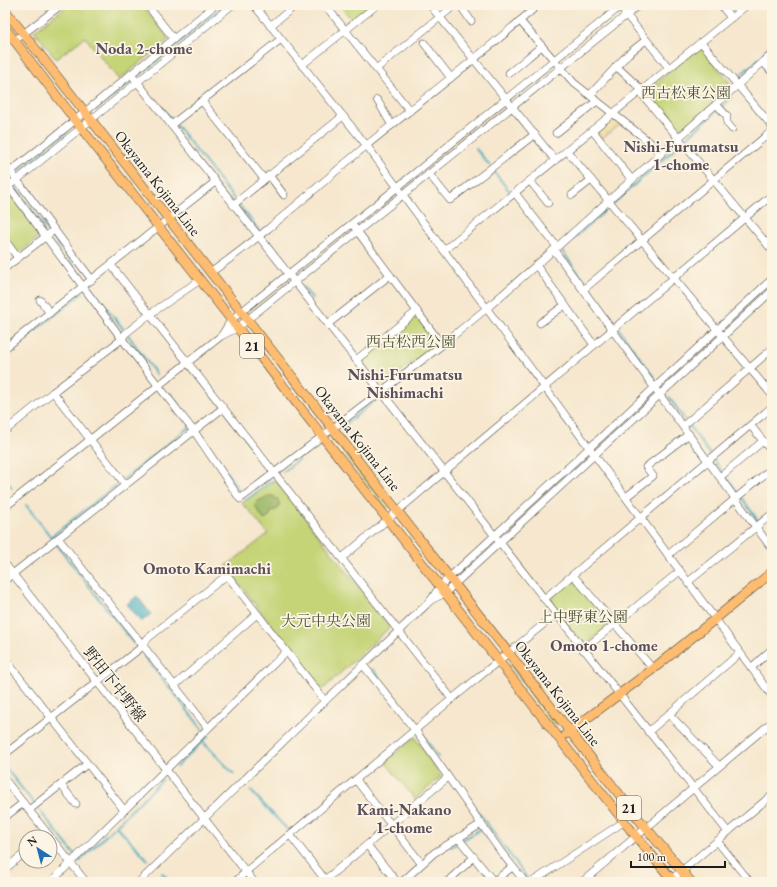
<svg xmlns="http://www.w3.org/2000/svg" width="777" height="887" font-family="'EB Garamond','Noto Serif JP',serif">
<rect width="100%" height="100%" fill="#fcf5e5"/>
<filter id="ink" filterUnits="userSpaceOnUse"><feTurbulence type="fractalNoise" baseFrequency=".025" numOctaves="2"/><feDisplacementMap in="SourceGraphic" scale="8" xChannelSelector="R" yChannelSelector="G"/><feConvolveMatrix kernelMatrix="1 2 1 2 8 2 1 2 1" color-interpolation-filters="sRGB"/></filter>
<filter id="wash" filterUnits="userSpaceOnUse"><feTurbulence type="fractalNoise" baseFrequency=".012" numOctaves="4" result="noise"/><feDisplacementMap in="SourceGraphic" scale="16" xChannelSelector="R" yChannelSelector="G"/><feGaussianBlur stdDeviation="0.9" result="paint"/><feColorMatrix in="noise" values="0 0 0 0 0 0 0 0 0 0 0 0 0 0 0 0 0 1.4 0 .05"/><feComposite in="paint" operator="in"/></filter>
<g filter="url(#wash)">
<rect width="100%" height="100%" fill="#f6e7ce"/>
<g fill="#c4d477" stroke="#70784a">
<polygon points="68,5 142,5 169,39 119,80 85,37 56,59 34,31"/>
<polygon points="340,5 371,5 352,20"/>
<polygon points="698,49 703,50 730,83 730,87 680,133 676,132 645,95 646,91"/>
<polygon points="6,190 9,191 40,234 40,236 19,253 16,252 5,237 5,191"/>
<polygon points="414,315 417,316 436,341 436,345 384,384 380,384 362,360 362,358"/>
<polygon points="337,442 339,442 388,506 388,509 385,508 355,469"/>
<polygon points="272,481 276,481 390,627 321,691 226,566 268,534 247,508 246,508 242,503"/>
<polygon points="573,580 610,623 610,625 587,644 583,644 551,603 551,598"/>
<polygon points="509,664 511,664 557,723 554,725"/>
<polygon points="415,737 441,777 415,799 385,762"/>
</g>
<path fill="#9bb668" stroke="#5c6942" d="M268 496C275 495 277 498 280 505L278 509 272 511 268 518 264 520 255 506 257 502Z"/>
<polygon fill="#eeda9e" stroke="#857b5d" points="614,117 622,123 601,139 597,131"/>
<polygon fill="#3faabf" stroke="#2e636e" points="137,596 151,614 141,622 127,604"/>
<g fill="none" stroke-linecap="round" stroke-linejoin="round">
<g stroke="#3faabf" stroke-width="2">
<polyline points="738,77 772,47"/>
<polyline points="161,107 171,119"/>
<polyline points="96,110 225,5"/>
<polyline points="177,126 234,199"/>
<polyline points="683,141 731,98"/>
<polyline points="476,149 490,166"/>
<polyline points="492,169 510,192"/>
<polyline points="7,181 68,132"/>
<polyline points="14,185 48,232"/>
<polyline points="239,205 259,230"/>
<polyline points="51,235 85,281"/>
<polyline points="266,239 287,266"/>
<polyline points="586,284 563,252 563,248 680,144"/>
<polyline points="88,285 125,331"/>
<polyline points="303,287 312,298"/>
<polyline points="589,287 615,324"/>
<polyline points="618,328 654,377"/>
<polyline points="128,335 156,374"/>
<polyline points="5,354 83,293"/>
<polyline points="170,393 193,424"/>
<polyline points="669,397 685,420"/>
<polyline points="688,424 738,493"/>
<polyline points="344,425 376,400"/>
<polyline points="198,431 242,495"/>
<polyline points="283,472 299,459"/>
<polyline points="5,478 12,488"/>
<polyline points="741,497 772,540"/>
<polyline points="246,500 272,481"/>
<polyline points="26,505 51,537"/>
<polyline points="134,644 51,537 193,424"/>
<polyline points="144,656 203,730"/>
<polyline points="373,669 416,725"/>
<polyline points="419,729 438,757"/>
<polyline points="202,741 234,774"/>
<polyline points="5,767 75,855"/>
<polyline points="176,767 208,736 206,733"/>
<polyline points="459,786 530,882"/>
<polyline points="250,790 287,829"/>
<polyline points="116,826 148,860"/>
<polyline points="451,847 481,829"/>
<polyline points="78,859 80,861 162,780"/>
<polyline points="162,873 171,882"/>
<polyline points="330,881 331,882"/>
<polyline points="58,882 69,872"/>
</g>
</g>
</g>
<g filter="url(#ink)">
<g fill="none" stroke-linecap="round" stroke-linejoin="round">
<defs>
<g id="minor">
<polyline points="147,5 174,39"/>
<polyline points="254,5 367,146 772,696"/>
<polyline points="325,5 410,111"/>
<polyline points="430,5 555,160"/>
<polyline points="460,5 471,21"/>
<polyline points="721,5 731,18"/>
<polyline points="624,12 669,68"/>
<polyline points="520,21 574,83 652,144 660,154"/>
<polyline points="270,26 296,5"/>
<polyline points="14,41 61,5"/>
<polyline points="701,42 772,126"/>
<polyline points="424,43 451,78"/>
<polyline points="763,62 772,72"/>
<polyline points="302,65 377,5"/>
<polyline points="616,66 642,90"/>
<polyline points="376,69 455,5"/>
<path d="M509 73C521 64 530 55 542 46"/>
<polyline points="131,74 728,832"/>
<polyline points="640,92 772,250"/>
<polyline points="590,95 628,54 646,40"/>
<path d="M377 100C383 109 386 117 392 125"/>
<polyline points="202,101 264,179"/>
<polyline points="716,104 727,116 727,123 732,129"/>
<polyline points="171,125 281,39"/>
<polyline points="592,130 632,180"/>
<polyline points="556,133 597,101"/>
<polyline points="567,151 772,395"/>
<polyline points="5,164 92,280"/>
<polyline points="429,174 450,200 535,134"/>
<polyline points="269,175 284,195"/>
<polyline points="5,176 68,126 215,5"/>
<polyline points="530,181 548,203"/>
<polyline points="5,182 122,339 196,434 240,499 442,345 487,308 557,247 772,54"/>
<polyline points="5,188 17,180 232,5"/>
<polyline points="515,193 557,247"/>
<polyline points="572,195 591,180"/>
<polyline points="233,205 343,116"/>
<polyline points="355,228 442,345"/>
<polyline points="5,240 18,258"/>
<polyline points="444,250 747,5"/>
<polyline points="554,250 772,549"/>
<polyline points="111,265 452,699"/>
<polyline points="536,265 594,345"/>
<polyline points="5,268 54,230"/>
<path d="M210 273C266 234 315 188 367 145 425 98 483 54 538 5"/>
<polyline points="584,289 772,131"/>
<polyline points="40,300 50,313"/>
<polyline points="540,323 565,305"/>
<polyline points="328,324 390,275"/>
<polyline points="222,335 231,320 389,194 622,5"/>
<polyline points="5,348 215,182"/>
<polyline points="356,360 417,311"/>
<polyline points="53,392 125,484"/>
<polyline points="683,426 772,349"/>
<polyline points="751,426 772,452"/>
<polyline points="5,431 53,392 122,339 125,334 150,314 200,280"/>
<polyline points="720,477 763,441"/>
<polyline points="626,497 653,476 646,467 689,434"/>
<polyline points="5,507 221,336 237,328 247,320 639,5"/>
<polyline points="58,538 208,728"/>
<polyline points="668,555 772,468"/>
<polyline points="342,558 772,195"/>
<polyline points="5,564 254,882"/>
<polyline points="573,575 653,669"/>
<polyline points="5,580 223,408"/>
<polyline points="688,582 772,514"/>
<polyline points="544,599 772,407"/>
<polyline points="431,600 440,586 772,279"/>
<polyline points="583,650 680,571"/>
<polyline points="5,659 124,810"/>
<polyline points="363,665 415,730 501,852 525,882"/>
<polyline points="751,668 772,649"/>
<polyline points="174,686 257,614"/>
<polyline points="669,714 719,766"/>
<polyline points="648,732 740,653"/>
<polyline points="5,754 143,646 147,639 227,575 325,701"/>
<polyline points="5,780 86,882"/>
<polyline points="356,780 421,863"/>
<polyline points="61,785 76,804"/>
<polyline points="29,810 87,764"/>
<polyline points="5,817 23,803"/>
<polyline points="290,835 327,882"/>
<polyline points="458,838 494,882"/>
<polyline points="717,841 750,882"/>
<polyline points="367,845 397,882"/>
<polyline points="5,869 26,852"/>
<polyline points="672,879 772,795"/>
<polyline points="325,880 447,778"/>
<polyline points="51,882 286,652"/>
<polyline points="139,882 325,701 426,605 431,600 445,593 772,291"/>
<polyline points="235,882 250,868 452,699 556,614"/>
<polyline points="402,882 434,853 481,824"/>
<polyline points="447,882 474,857"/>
<polyline points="493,882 512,867"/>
<polyline points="532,882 625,821"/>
<polyline points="582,882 772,722"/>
</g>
<g id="major">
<polyline points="5,10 637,817 691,882"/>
<polyline points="5,28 75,120 630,829 674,882"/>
<polyline points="566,734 653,669 715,619 772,572"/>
</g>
</defs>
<use href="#minor" stroke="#3d3a37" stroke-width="8"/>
<use href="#major" stroke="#3d3a37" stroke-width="10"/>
<use href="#minor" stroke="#fff" stroke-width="7"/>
<use href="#major" stroke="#fdbc6f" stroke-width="9"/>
</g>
</g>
<g text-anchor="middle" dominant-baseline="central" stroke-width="3.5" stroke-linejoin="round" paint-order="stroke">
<g fill="#fcf5e5" stroke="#5f5d58" stroke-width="1">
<rect x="240" y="334" width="24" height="24" rx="3"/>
<rect x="617" y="796" width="24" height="24" rx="3"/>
</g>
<g font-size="14" font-weight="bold" fill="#1c1c1c">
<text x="252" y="346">21</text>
<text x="629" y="808">21</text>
</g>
<g font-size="15" fill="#4e5337" stroke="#fcf5e5">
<text x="686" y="92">西古松東公園</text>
<text x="411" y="341">西古松西公園</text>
<text x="583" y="616">上中野東公園</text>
<text x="326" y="620">大元中央公園</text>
</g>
<g font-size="15" fill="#1c1c1c" stroke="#fcf5e5">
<text transform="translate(158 183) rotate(52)">Okayama Kojima Line</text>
<text transform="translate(358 438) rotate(52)">Okayama Kojima Line</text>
<text transform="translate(115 684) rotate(52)">野田下中野線</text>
<text transform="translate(558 693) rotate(52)">Okayama Kojima Line</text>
</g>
<g font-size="16" font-weight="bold" fill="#5b4f5b" stroke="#fcf5e5">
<text x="144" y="48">Noda 2-chome</text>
<text x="681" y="146">Nishi-Furumatsu<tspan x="681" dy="18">1-chome</tspan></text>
<text x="405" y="374">Nishi-Furumatsu<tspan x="405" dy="18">Nishimachi</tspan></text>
<text x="207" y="568">Omoto Kamimachi</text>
<text x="604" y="645">Omoto 1-chome</text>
<text x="404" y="809">Kami-Nakano<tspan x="404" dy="18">1-chome</tspan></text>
</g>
</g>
<rect width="777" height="887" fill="none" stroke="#fcf5e5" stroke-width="20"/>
<g transform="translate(38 849) rotate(324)"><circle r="19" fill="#fcf5e5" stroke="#a29e95"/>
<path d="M0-3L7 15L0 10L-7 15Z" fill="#1f6fb2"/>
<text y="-6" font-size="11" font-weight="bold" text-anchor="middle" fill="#1c1c1c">N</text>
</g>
<path d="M631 861v6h94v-6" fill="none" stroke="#1c1c1c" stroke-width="2"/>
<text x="637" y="861" font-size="12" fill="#1c1c1c" stroke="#fcf5e5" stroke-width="3" paint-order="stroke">100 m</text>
</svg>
